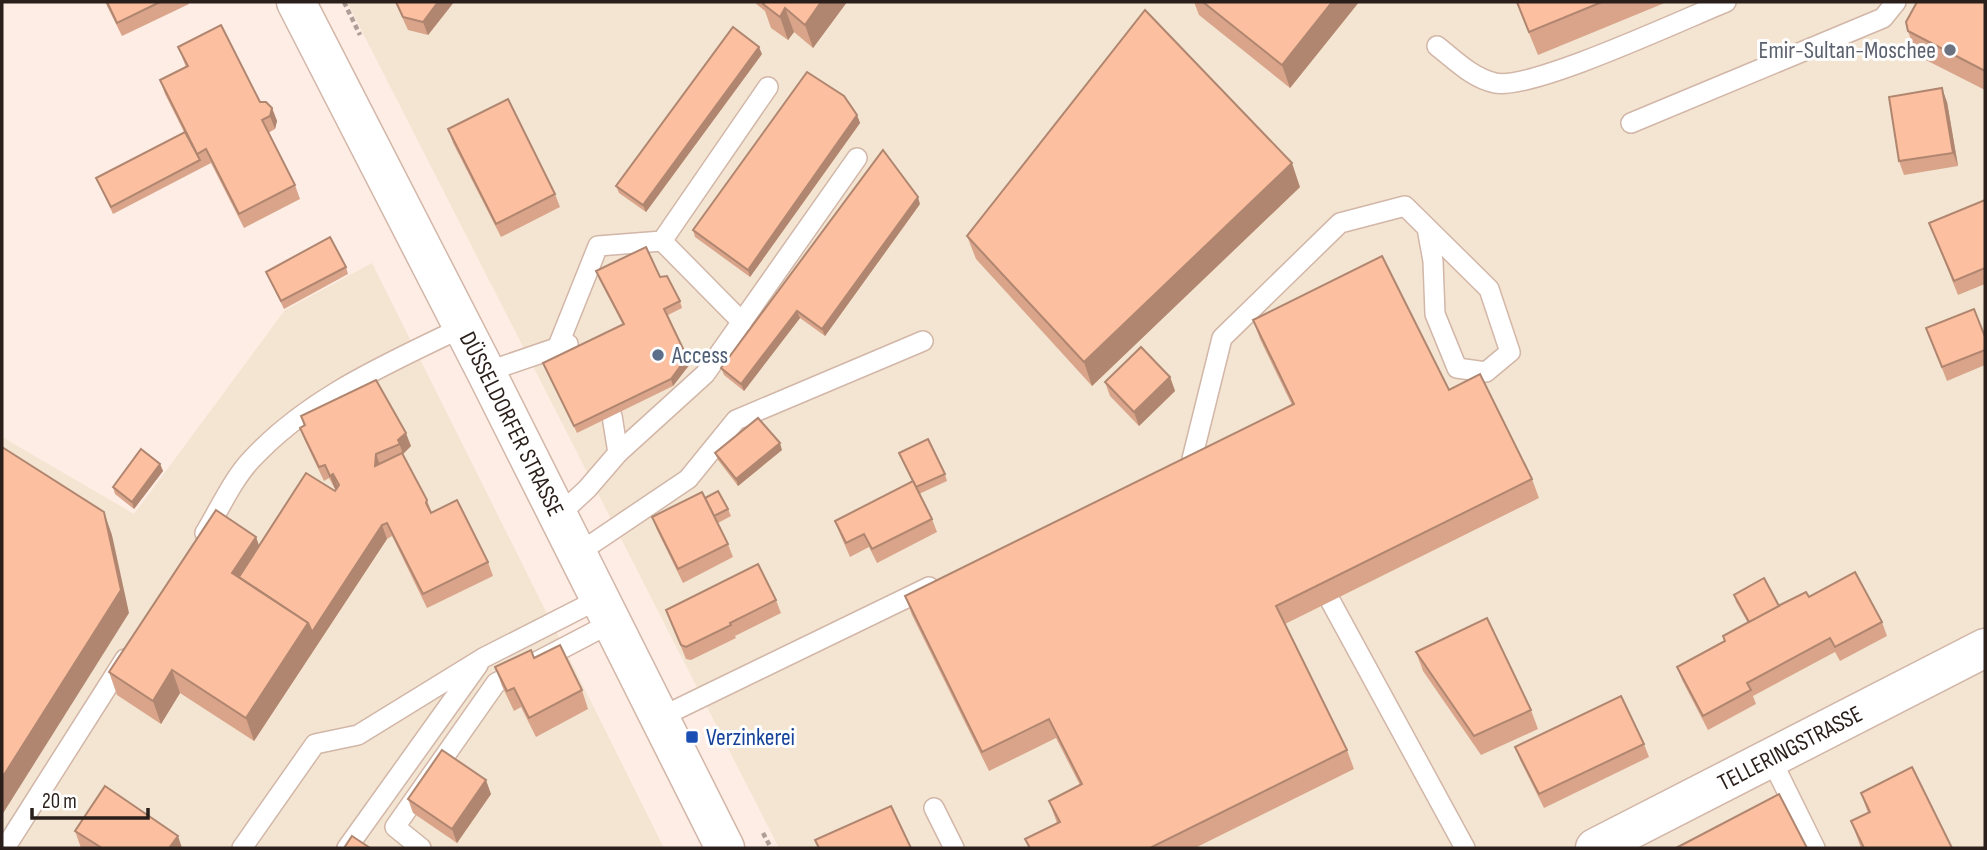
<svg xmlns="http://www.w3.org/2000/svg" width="1987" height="850" font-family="'Sofia Sans Condensed',sans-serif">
<rect width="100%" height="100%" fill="#feede4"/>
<g fill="#f3e5d1">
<polygon points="347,2 1985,2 1985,848 779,848"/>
<polygon points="372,263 664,848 2,848 2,437 134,514 285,310"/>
</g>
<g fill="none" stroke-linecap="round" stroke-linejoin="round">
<defs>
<g id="service">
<path d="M1437 46C1455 60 1472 78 1495 83 1530 91 1684 19 1726 2"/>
<polyline points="1631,123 1883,18 1896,2"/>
<polyline points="662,241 742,322"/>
<polyline points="558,346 598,246 662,241 768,87"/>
<polyline points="486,372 568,344"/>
<polyline points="618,453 705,374 857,158"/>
<polyline points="1192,459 1222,338 1340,223 1405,206 1489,289 1510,352 1486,372 1457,368 1435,314 1433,261 1427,228"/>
<polyline points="559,515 587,489 618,453 612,416"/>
<path d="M205 533C219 510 233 479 251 460 309 397 387 364 463 327"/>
<polyline points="577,554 688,479 736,420 923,341"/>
<polyline points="1331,602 1465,848"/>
<polyline points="659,718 929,587"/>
<polyline points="1771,759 1815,848"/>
<polyline points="934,808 954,848"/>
<polyline points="5,848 125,659"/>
<polyline points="242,848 315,744 358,735 483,658 599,599"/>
<polyline points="347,848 478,665"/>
<polyline points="421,848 395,827 496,683 611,623"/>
</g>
<g id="minor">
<path id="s1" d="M1595 848 1985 648"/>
</g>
<g id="primary">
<path id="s2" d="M296 2 486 372 725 848"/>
</g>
</defs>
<use href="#service" stroke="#d2b6a8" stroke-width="22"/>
<use href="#minor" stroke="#d2b6a8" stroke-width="41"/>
<use href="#primary" stroke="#d2b6a8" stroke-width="41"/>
<g stroke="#ad9e97" stroke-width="4.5" stroke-dasharray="5 3.5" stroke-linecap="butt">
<polyline points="344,2 360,35"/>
<polyline points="763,833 771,848"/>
</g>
<use href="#service" stroke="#fff" stroke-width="19"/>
<use href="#minor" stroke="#fff" stroke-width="38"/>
<use href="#primary" stroke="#fff" stroke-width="38"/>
</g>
<g fill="#d9a48a">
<polygon points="105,2 188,2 189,4 122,36"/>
<polygon points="395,2 454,2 428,35 408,30"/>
<polygon points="754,2 847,2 813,48 794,32 788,40 771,28 765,11"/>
<polygon points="1194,2 1359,2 1290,88 1199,15"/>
<polygon points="1516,2 1667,2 1538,55"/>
<polygon points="1985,2 1985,90 1916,55 1908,31"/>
<polygon points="178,47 260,102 272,108 277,121 275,129 268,133 295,185 300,199 244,228 211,163 113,214 96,178 184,132 165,94 160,80 186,67"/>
<polygon points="762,54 646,212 619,193 616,186"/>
<polygon points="1947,102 1958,166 1904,175 1899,161"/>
<polygon points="857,115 860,123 750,277 695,237 693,230"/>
<polygon points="448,129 555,194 560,207 501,237 453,143"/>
<polygon points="1300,187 1092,386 976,259 967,236"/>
<polygon points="1985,200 1985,284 1958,295 1929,223"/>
<polygon points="920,204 825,336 800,318 744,391 724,375 721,368"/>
<polygon points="346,267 348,274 284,309 266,272"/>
<polygon points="596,271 660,277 680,301 682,308 668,315 690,364 673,386 577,433 543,363 623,325 599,279"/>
<polygon points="1253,320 1449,390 1532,479 1539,498 1285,624 1347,750 1354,769 1195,848 1029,848 1025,839 1057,823 1049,801 1080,785 1056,738 989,771 912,615 905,596 1292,405 1260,339"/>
<polygon points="1926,328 1985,337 1985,365 1947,381"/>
<polygon points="1170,377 1175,391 1139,426 1110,396 1105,382"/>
<polygon points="301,416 411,446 403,454 427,500 432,513 488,562 493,576 427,608 392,536 387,539 254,741 180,693 161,724 117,695 109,672 256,537 259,546 335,491 337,488 335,489 329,478 324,481 305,441 300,428 304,426"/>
<polygon points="782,450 738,486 718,460 715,453"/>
<polygon points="899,453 945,474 947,481 919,494 932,519 937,532 877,563 869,547 850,557 840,534 835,521 912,481"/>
<polygon points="160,464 163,471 134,509 115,494 113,487"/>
<polygon points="705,498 728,509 731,516 718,523 728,544 733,557 683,583 657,530 652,517"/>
<polygon points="1734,595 1779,606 1809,597 1882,622 1887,636 1840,661 1835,652 1753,696 1756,704 1708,730 1682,680 1677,667 1725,641 1748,623 1736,602"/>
<polygon points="776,600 781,613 735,636 736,638 691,660 686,659 666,610"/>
<polygon points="1416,652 1531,710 1538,729 1481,755 1423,671"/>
<polygon points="534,658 582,690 588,709 536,737 521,707 514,711 502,686 495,667"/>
<polygon points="1644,744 1649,757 1544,808 1520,760 1515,747"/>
<polygon points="1861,793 1952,848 1861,848 1851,821 1868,813"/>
<polygon points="491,794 457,843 413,813 408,799"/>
<polygon points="75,831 182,848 81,848"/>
</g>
<g fill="#b08670">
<polygon points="438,2 454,2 428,35 423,22"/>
<polygon points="821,2 847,2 813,48 805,25"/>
<polygon points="1332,2 1359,2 1290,88 1282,65"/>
<polygon points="785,8 794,32 788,40 780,17"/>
<polygon points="759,47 762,54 646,212 643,205"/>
<polygon points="1942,88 1947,102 1958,166 1953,153"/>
<polygon points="272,108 277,121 275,129 270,116"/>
<polygon points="857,115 860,123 750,277 748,270"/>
<polygon points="1292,163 1300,187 1092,386 1084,362"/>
<polygon points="918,197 920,204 825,336 822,329"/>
<polygon points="797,311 800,318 744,391 741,384"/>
<polygon points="687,357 690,364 673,386 671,379"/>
<polygon points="1170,377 1175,391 1139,426 1134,412"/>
<polygon points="406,433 411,446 403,454 398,440"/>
<polygon points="780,443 782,450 738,486 736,479"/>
<polygon points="376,454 381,468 375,466"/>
<polygon points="160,464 163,471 134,509 132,502"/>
<polygon points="333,474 338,487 335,489 330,476"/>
<polygon points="104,512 112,535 129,613 2,815 2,778"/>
<polygon points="382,525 387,539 254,741 246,718 308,623"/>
<polygon points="256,537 264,560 246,589 232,573"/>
<polygon points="172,670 180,693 161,724 153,701"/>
<polygon points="486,780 491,794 457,843 452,829"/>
<polygon points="178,836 182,848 169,848"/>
</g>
<g fill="#fcbfa0" stroke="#b08670" stroke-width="2">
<polygon points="107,2 160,2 117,23"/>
<polygon points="396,2 438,2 423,22 403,17"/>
<polygon points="765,2 821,2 805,25 785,8 780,17 763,4"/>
<polygon points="1203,2 1332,2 1282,65"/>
<polygon points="1517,2 1602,2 1529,32"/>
<polygon points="1917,2 1985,2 1985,71 1908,31 1906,22"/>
<polygon points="1145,10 1292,163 1084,362 967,236"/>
<polygon points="221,25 260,102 266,102 272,108 270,116 262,120 295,185 239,214 206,149 197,154 160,80 188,66 178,47"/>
<polygon points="733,27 759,47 643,205 616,186"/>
<polygon points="807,72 844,96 857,115 748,270 693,230"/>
<polygon points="1942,88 1953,153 1899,161 1889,97"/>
<polygon points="508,99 555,194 496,224 448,129"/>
<polygon points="185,132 200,160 111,207 96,178"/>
<polygon points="883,150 918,197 822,329 797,311 741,384 721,368"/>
<polygon points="1985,200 1985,268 1954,281 1929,223"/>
<polygon points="330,237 346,267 281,301 266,272"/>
<polygon points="646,247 660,277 667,276 680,301 664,309 687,357 671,379 574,426 543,363 624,324 596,271"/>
<polygon points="1382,256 1449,390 1480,374 1532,479 1276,606 1347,750 1150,848 1030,848 1025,839 1060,822 1049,801 1082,784 1049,719 982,752 905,596 1294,404 1253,320"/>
<polygon points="1974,309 1985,337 1985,350 1942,367 1926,328"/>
<polygon points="1141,347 1170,377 1134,412 1105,382"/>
<polygon points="376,380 406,433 398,440 400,444 376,454 375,466 402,453 427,500 426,503 431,513 457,500 488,562 423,594 387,523 382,525 312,632 308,623 239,577 306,473 335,491 339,485 333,474 330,476 325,465 319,467 300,428 305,425 301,416"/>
<polygon points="758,418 780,443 736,479 715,453"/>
<polygon points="928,439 945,474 916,487 899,453"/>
<polygon points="2,447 104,512 121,590 2,778"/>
<polygon points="141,449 160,464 132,502 113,487"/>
<polygon points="913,481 932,519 872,549 864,534 846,543 835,521"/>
<polygon points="718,491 728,509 714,516 705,498"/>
<polygon points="702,492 728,544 678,569 652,517"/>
<polygon points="216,510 256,537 232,573 308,623 246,718 172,670 153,701 109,672"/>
<polygon points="758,564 776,600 730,623 731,625 686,647 681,645 666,610"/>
<polygon points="1855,572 1882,622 1835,647 1830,638 1747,683 1751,690 1703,716 1677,667 1725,641 1723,636 1780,605 1806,592 1809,597"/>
<polygon points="1764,578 1779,606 1749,622 1734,595"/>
<polygon points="1487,618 1531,710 1474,736 1416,652"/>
<polygon points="560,645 582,690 529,718 514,688 507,691 495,667 531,650 534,658"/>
<polygon points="1621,696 1644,744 1539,794 1515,747"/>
<polygon points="442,750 486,780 452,829 408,799"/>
<polygon points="1912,767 1952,848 1864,848 1851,821 1870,812 1861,793"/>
<polygon points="105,786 178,836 169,848 102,848 75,831"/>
<polygon points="1779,794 1807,848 1676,848"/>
<polygon points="891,806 911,848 819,848 815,840"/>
<polygon points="352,836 370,848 344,848"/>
</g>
<circle fill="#6b7280" stroke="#fefefe" stroke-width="2.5" cx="1950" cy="50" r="7"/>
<circle fill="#5c6f8a" stroke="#fefefe" stroke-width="2.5" cx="658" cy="355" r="7"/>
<rect fill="#1a4fb4" stroke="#fefefe" stroke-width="2.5" x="685" y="730" width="14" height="14" rx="3.5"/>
<g text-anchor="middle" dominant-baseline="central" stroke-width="6" stroke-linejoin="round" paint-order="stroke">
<g font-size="24" fill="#5b616d" stroke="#fefefe" text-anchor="end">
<text x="1936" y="50">Emir-Sultan-Moschee</text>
</g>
<g font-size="24" fill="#4e5e75" stroke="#fefefe" text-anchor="start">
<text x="672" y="355">Access</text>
</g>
<g font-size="24" fill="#2a1f1a" stroke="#fefefe">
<text stroke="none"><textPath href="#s2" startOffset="474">DÜSSELDORFER STRASSE</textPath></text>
<text stroke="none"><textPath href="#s1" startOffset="219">TELLERINGSTRASSE</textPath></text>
</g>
<g font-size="24" fill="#164399" stroke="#fefefe" text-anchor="start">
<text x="706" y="737">Verzinkerei</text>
</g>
</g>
<rect width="1987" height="850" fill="none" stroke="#2a1f1a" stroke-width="7"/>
<path d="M32 808v10h116v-10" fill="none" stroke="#2a1f1a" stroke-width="3.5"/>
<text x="42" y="808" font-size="21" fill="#2a1f1a" stroke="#fefefe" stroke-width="5" paint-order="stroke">20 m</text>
</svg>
